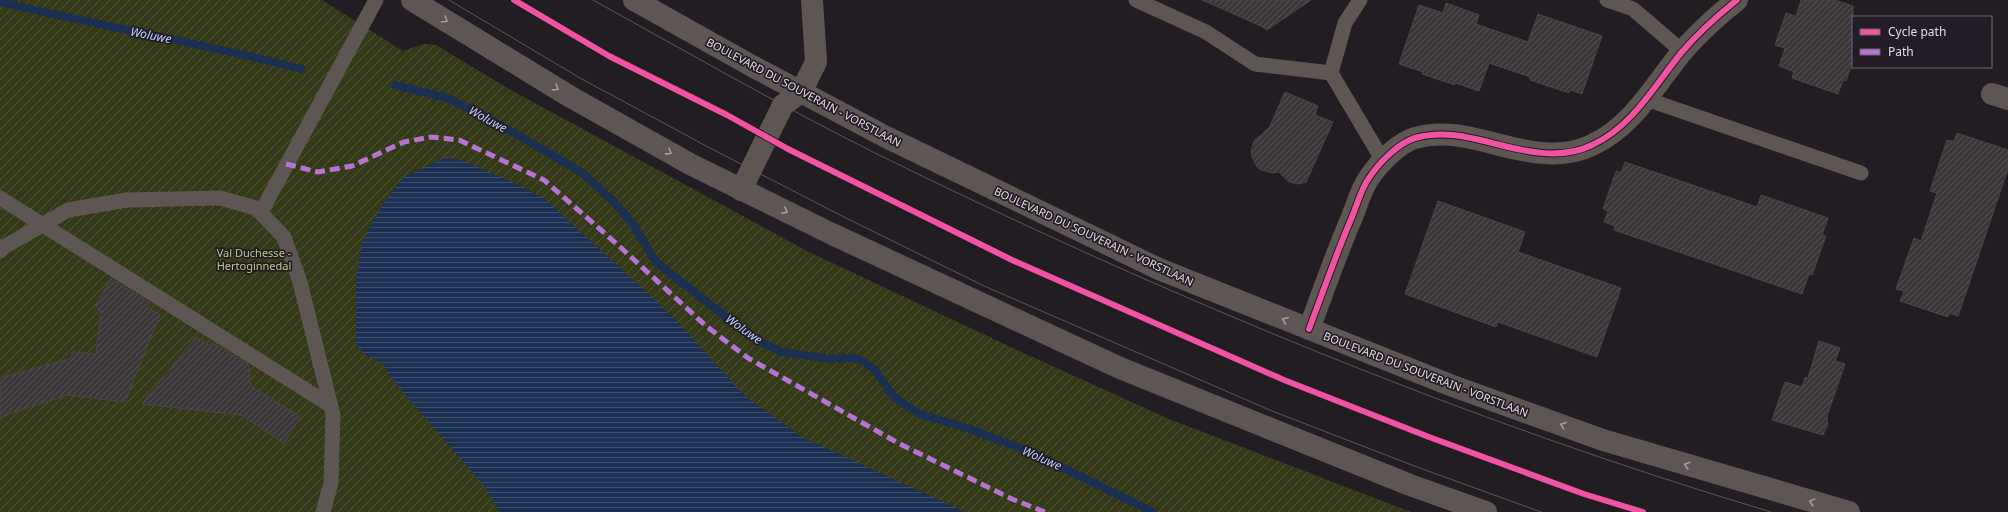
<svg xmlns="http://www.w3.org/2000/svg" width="2008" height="512" font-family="'Noto Sans',sans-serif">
<defs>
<pattern id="garden-furrows" width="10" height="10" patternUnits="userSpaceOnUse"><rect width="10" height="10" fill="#343a18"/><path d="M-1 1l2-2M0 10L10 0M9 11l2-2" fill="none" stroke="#515639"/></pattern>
<pattern id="water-rules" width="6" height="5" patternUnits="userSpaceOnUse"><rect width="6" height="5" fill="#1c3053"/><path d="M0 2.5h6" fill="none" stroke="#3d4d6c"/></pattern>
<pattern id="building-hatch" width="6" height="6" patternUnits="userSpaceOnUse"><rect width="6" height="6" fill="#3b3739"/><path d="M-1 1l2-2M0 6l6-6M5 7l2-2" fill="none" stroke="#575356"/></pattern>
</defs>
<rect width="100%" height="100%" fill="#221d23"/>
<polygon fill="url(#garden-furrows)" points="0,0 322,0 403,51 424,44 436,45 511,90 807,251 1017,350 1169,419 1411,512 0,512"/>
<polygon fill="url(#water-rules)" points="446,157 466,162 517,184 546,200 672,316 745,396 802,437 965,512 499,512 487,489 396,384 382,363 365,355 356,344 356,281 362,243 383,204 403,178"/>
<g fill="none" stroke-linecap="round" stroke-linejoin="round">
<g stroke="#1c3053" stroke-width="8">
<path d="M0 2C100 26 201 43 301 69"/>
<polyline points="395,85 447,98 480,113 581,172 612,200 633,224 656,262 754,339 782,352 829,359 855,358 864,362 875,370 895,398 920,414 964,427 1031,452 1153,512"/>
</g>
</g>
<g fill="url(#building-hatch)" stroke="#494446">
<polygon points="1202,0 1311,0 1267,30 1261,26"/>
<polygon points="1801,0 1835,0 1853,6 1853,60 1846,81 1843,80 1838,94 1792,78 1794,72 1779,66 1785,48 1775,45 1786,13 1796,16"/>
<polygon points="1446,3 1479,15 1476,24 1528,42 1538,14 1602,36 1582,94 1570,90 1569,93 1530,80 1530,77 1489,63 1479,91 1455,83 1455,85 1422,74 1423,72 1399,64 1419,5 1443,13"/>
<polygon points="1285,92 1318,106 1315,115 1333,122 1306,182 1298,184 1289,182 1279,172 1272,173 1261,170 1257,167 1252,157 1251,151 1254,141 1269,128"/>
<polygon points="1957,133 2008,150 2008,169 1958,316 1949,313 1948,317 1900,301 1904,291 1896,289 1914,238 1921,241 1937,193 1930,191 1947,140 1954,142"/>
<polygon points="1625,162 1757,207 1761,195 1828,218 1822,235 1826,236 1812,275 1809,274 1802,294 1614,230 1615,226 1604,222 1608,211 1603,209 1616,171 1621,173"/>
<polygon points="1438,201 1525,232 1518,252 1621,288 1597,357 1498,322 1496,327 1405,294"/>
<polygon points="111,279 150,303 147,307 160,315 125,402 68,395 17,411 0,418 0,378 72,358 72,352 96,354 101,311 95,307"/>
<polygon points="196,337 210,345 212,342 248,364 251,386 301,417 284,443 241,415 142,404"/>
<polygon points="1819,341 1840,348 1835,361 1845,364 1827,416 1828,424 1823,435 1772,420 1785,382 1802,387 1805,377 1808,378"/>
</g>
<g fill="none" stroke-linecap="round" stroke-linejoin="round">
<g stroke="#5d5653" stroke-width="15">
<polyline points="1136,0 1206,32 1255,64 1331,73 1345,23 1360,0"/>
<polyline points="1607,0 1633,9 1683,52"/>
<polyline points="1331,73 1382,159"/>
<polyline points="1646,99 1861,173"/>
<polyline points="0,198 330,405"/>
<polyline points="261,212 376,0"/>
<polyline points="0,251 4,247 68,210 127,200 220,198 256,208 284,237 300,282 333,415 331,483 323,512"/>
</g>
<g stroke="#5d5653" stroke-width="22">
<polyline points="1992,94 2008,99"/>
<polyline points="741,190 783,105 801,92 816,62 812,0"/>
<path d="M1309 329C1323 292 1336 254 1352 217 1357 205 1361 189 1369 178 1378 164 1398 143 1415 138 1443 130 1469 137 1496 144 1527 152 1562 160 1592 145 1632 127 1655 85 1681 53 1698 33 1717 16 1737 0"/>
</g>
<g stroke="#5e5655" stroke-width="22">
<polyline points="412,0 569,96 690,164 832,234 1120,368 1410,485 1486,512"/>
<polyline points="634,0 752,66 886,137 1159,269 1450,385 1603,440 1849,512"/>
</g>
<g stroke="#5c5758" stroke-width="1">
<polyline points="449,0 580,78 710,148 842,216 984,286 1272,411 1417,467 1541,512"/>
<path d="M593 0C687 52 781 106 877 154 1165 296 1464 420 1771 512"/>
</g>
<polyline stroke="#b673d3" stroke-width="5" stroke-dasharray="10 5" stroke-linecap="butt" points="286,164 318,172 352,166 404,142 431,137 459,140 544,180 618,245 706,326 748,358 898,443 1012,499 1045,512"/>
<defs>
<g id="cycleway">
<polyline points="514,0 609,56 727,115 788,149 1012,260 1284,380 1429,437 1584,494 1643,512"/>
<path d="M1309 329C1323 292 1336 254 1352 217 1357 205 1361 189 1369 178 1378 164 1398 143 1415 138 1443 130 1469 137 1496 144 1527 152 1562 160 1592 145 1632 127 1655 85 1681 53 1698 33 1717 16 1737 0"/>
</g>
</defs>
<use href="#cycleway" stroke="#231b25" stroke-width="8"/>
<use href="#cycleway" stroke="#f153a3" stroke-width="6"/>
</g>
<defs><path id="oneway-chevron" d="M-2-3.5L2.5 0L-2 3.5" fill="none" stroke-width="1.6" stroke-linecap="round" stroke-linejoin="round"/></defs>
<g stroke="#a6a0a3">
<use href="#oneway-chevron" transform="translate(445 20) rotate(31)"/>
<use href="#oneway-chevron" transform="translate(556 88) rotate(31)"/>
<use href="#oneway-chevron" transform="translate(669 152) rotate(29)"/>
<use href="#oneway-chevron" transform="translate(785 211) rotate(26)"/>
<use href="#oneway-chevron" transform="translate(1285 320) rotate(-158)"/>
<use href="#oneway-chevron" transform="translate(1563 425) rotate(-160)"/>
<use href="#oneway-chevron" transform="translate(1687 465) rotate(-163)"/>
<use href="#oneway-chevron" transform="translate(1812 502) rotate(-165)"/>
</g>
<g text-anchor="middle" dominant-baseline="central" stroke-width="3.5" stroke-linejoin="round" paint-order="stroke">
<g font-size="11" fill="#e1dce3" stroke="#231b25">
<text transform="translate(804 92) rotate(28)">BOULEVARD DU SOUVERAIN - VORSTLAAN</text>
<text transform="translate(1094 236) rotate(25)">BOULEVARD DU SOUVERAIN - VORSTLAAN</text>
<text transform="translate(1426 374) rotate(21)">BOULEVARD DU SOUVERAIN - VORSTLAAN</text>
</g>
<g font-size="11" fill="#bdcc7d" stroke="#231b25">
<text x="254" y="252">Val Duchesse -<tspan x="254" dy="13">Hertoginnedal</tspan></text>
</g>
<g font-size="12" font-style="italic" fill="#bad3fb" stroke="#231b25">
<text transform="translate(151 35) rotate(11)">Woluwe</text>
<text transform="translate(488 119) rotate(29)">Woluwe</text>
<text transform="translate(744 329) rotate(35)">Woluwe</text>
<text transform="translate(1042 458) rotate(24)">Woluwe</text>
</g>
</g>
<rect x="1852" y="16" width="140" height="52" fill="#231b25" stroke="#6f6871"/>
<rect x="1860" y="29" width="20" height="6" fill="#f153a3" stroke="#6f6871"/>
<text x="1888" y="36" font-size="12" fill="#e1dce3">Cycle path</text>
<rect x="1860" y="49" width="20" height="6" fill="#b673d3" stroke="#6f6871"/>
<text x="1888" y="56" font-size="12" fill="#e1dce3">Path</text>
</svg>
